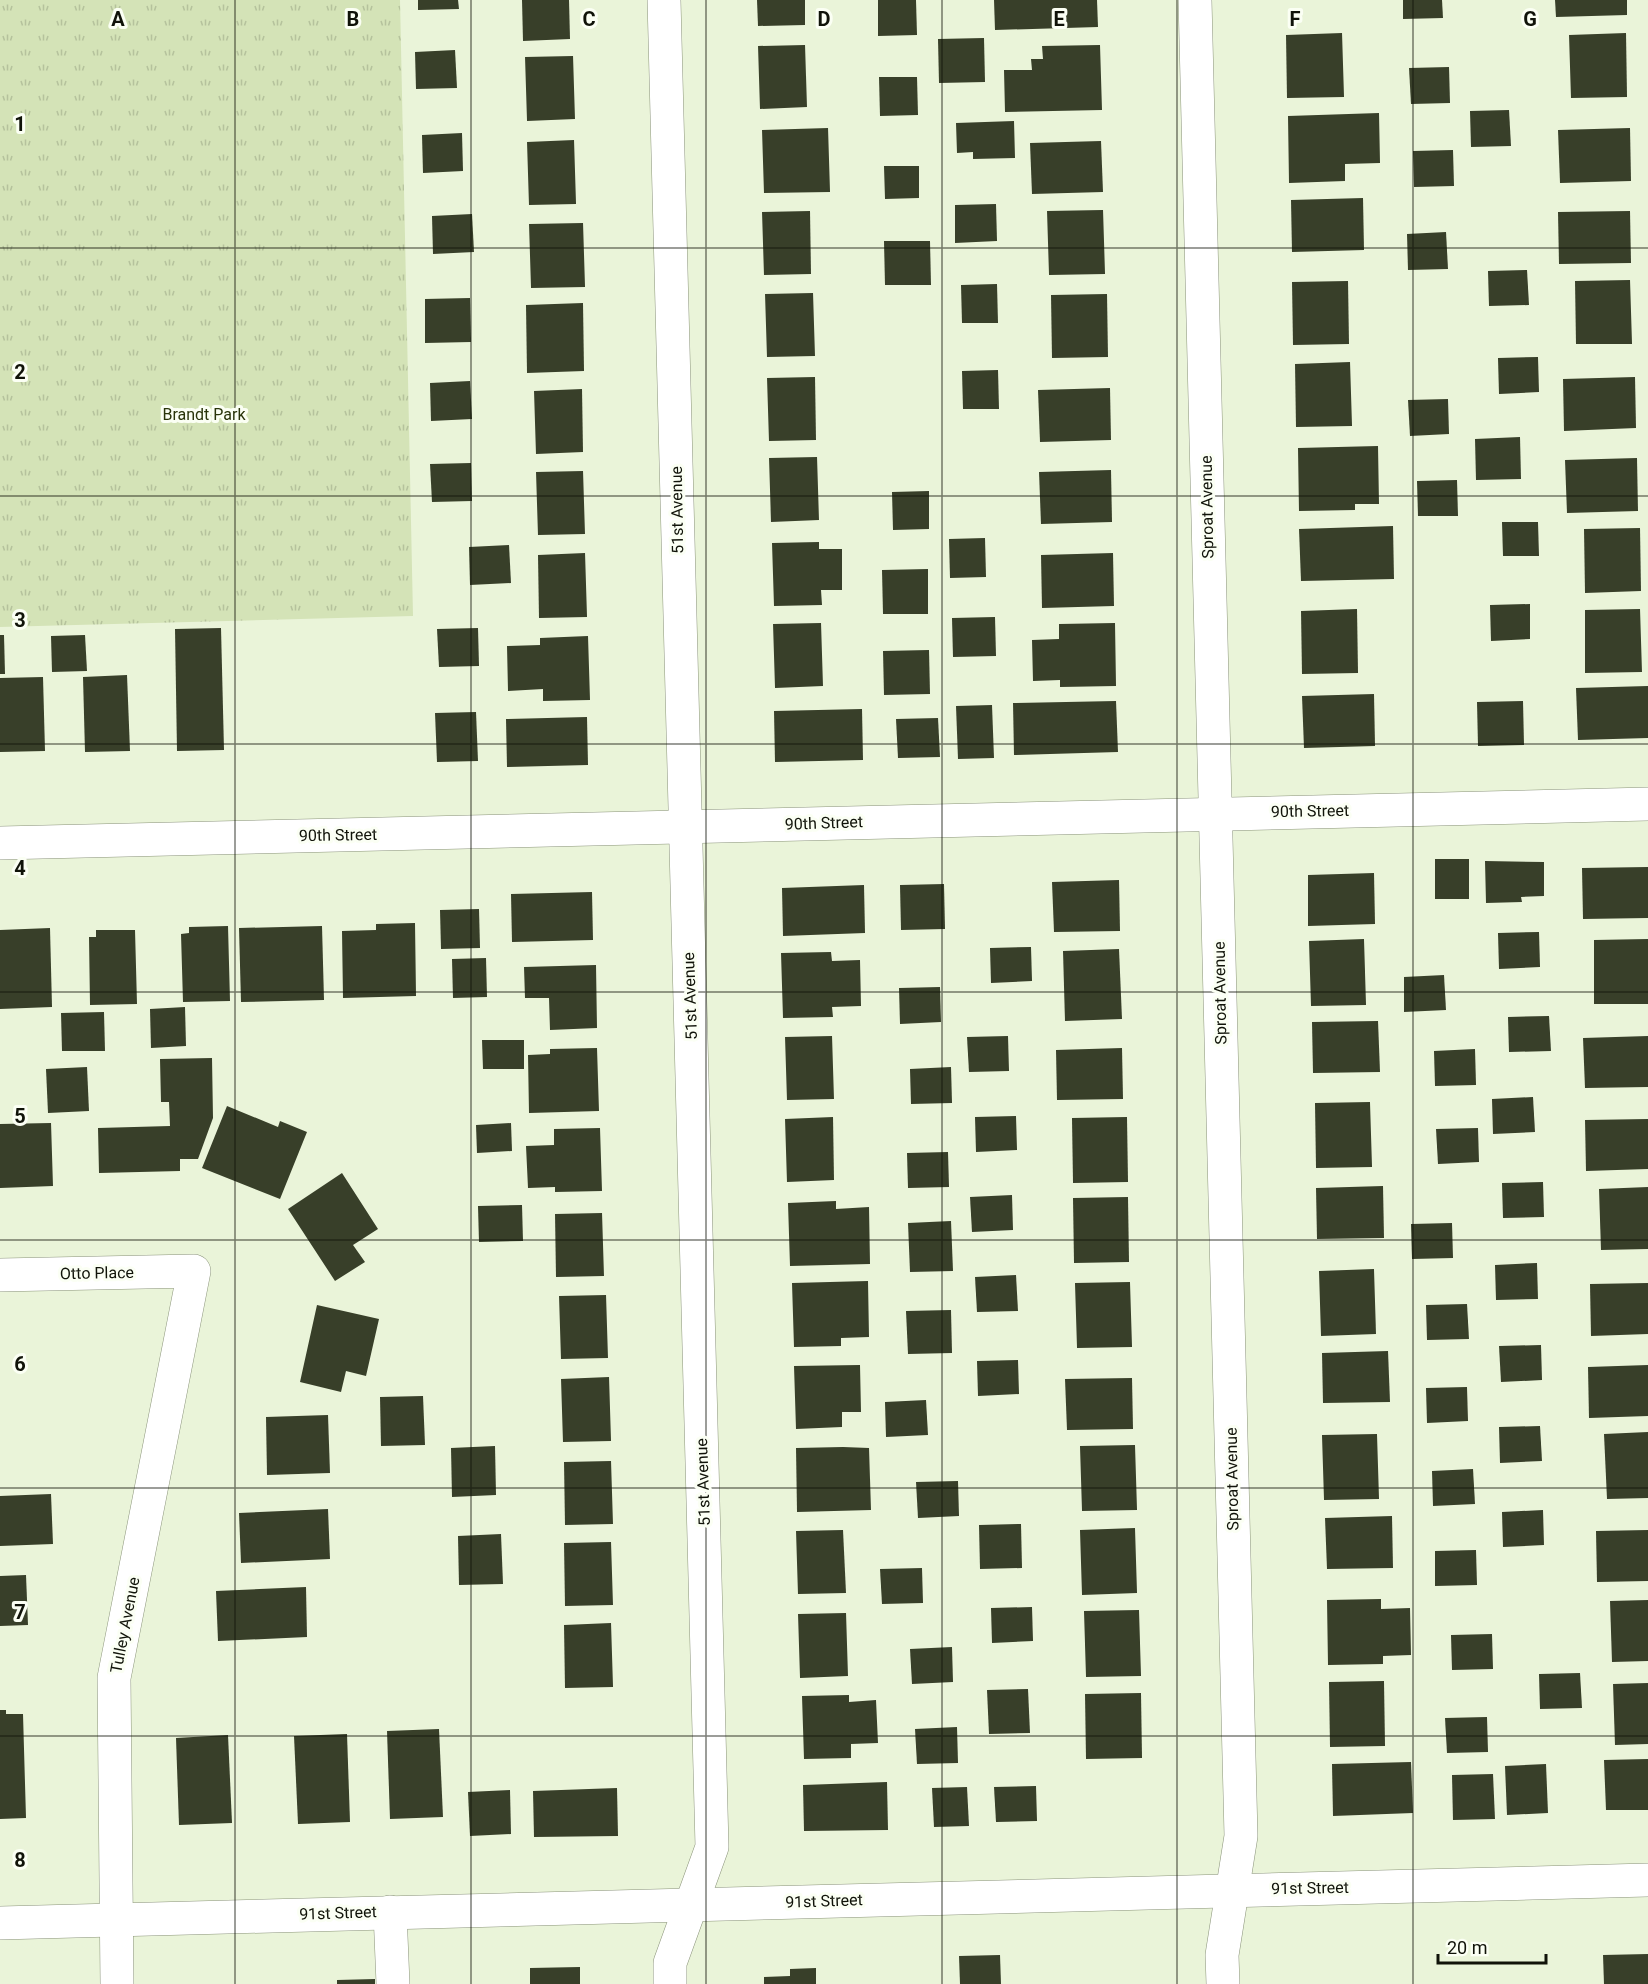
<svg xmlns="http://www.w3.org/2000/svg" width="1648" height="1984" font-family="Roboto,sans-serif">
<defs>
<pattern id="park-tufts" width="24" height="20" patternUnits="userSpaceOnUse" patternTransform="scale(1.5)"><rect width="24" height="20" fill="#d4e3b7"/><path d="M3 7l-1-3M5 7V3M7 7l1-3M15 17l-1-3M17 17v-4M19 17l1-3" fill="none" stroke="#b5c29c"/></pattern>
</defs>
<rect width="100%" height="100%" fill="#eaf4d9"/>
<polygon fill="url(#park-tufts)" points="0,0 400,0 413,616 0,627"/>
<g fill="#383f29">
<polygon points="418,0 458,0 459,9 418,10"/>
<polygon points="522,0 569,0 570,39 523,41"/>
<polygon points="757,0 805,0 805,25 758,26"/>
<polygon points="878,0 916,0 917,35 878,36"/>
<polygon points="994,0 1097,0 1098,27 995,30"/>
<polygon points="1403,0 1442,0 1443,18 1403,19"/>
<polygon points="1555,0 1627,0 1627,15 1556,17"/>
<polygon points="1342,33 1344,97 1287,98 1286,35"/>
<polygon points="1626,33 1627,97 1571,98 1569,35"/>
<polygon points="984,38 985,82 939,83 938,39"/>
<polygon points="805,45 807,107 760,109 758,46"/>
<polygon points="1100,45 1102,110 1005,112 1004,70 1032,70 1031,59 1043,59 1042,46"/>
<polygon points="455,50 457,88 416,89 415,52"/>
<polygon points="573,56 575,119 527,121 525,57"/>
<polygon points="1449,67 1450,103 1411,104 1409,68"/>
<polygon points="879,77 917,77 918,115 880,116"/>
<polygon points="1509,110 1511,146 1471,147 1470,111"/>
<polygon points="1379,113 1380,163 1345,164 1345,181 1289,183 1288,116"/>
<polygon points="1014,121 1015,158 973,159 973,152 957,153 956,123"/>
<polygon points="828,128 830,192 764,193 762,130"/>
<polygon points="1630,128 1631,181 1560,183 1558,130"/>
<polygon points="462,133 463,171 423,173 422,135"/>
<polygon points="574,140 576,204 529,205 527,142"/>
<polygon points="1101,141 1103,192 1032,194 1030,143"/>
<polygon points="1453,150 1454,186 1414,187 1413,151"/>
<polygon points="884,166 919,166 919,198 885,199"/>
<polygon points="1363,198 1364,250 1292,252 1291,200"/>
<polygon points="996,204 997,241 955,243 955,205"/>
<polygon points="1103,210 1105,274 1049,275 1047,211"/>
<polygon points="810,211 811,274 764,275 762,212"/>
<polygon points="1630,211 1631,263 1559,264 1558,212"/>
<polygon points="472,214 474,252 433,254 432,216"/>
<polygon points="583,223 585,287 531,288 529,224"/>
<polygon points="1446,232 1448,269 1408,270 1407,234"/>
<polygon points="884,241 930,241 931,285 885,285"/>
<polygon points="1527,270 1529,305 1489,306 1488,271"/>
<polygon points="1630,280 1632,344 1576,344 1575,281"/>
<polygon points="1348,281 1349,344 1293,345 1292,282"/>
<polygon points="997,284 998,323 962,323 961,285"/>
<polygon points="813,293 815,356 767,357 765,294"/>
<polygon points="1107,294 1108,357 1052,358 1051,295"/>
<polygon points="470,298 471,342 425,343 425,299"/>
<polygon points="583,303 584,371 527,373 526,305"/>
<polygon points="1538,357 1539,392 1499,394 1498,358"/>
<polygon points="1350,362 1352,426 1296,427 1295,364"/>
<polygon points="998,370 999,409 963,409 962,371"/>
<polygon points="815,377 816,440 769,441 767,378"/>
<polygon points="1635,377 1636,428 1564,431 1563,379"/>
<polygon points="470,381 472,419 431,421 430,383"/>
<polygon points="1110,388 1111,440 1040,442 1038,390"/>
<polygon points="582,389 583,452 536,454 534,391"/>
<polygon points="1448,399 1449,434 1410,436 1408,400"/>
<polygon points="1520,437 1521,479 1476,480 1475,439"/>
<polygon points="1378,446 1379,504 1355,504 1355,510 1299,511 1298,448"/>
<polygon points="817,457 819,520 771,522 769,458"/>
<polygon points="1637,458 1638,511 1567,513 1565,460"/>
<polygon points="471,463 472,501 432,502 430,464"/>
<polygon points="1111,470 1112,522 1041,524 1039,472"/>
<polygon points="583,471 585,534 538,535 536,472"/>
<polygon points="1457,480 1458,516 1418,516 1417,481"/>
<polygon points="929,491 929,529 893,530 892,492"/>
<polygon points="1502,522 1538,522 1539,556 1503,556"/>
<polygon points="1393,526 1394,579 1301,581 1299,529"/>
<polygon points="1640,528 1641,591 1585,593 1584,529"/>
<polygon points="985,538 986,577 950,578 949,539"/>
<polygon points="819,542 819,549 842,549 842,590 821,590 822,605 774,606 772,543"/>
<polygon points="509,545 511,583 470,585 469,547"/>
<polygon points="585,553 587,617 539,618 538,555"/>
<polygon points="1113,553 1114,606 1042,608 1041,555"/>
<polygon points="928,569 928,614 883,614 882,570"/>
<polygon points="1530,604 1530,639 1491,641 1490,605"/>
<polygon points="1357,609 1358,673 1302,674 1301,611"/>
<polygon points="1640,609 1642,672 1585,673 1585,610"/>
<polygon points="995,617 996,656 953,657 952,618"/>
<polygon points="821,623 823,686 775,688 773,624"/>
<polygon points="1115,623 1116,686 1060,687 1060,680 1033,681 1032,640 1059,639 1059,624"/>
<polygon points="221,628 224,750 177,751 175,629"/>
<polygon points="478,628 479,666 439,667 437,629"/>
<polygon points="0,635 4,635 5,674 0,674"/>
<polygon points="85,635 87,671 52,672 51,636"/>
<polygon points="588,636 590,700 543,701 543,689 508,691 507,646 540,645 540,638"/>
<polygon points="929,650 930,694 884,695 883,651"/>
<polygon points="127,675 130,751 85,752 83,677"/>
<polygon points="43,677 45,751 0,752 0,678"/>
<polygon points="1648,686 1648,738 1578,740 1576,688"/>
<polygon points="1374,694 1375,746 1304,748 1302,696"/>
<polygon points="1116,701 1118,752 1014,755 1013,703"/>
<polygon points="1523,701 1524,745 1478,746 1477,702"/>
<polygon points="992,705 994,758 958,759 956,706"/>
<polygon points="862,709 863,760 775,762 774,711"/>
<polygon points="476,712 478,761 437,762 435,713"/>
<polygon points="587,717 588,765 507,767 506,719"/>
<polygon points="938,718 940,757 898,758 896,719"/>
<rect x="1435" y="859" width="34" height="40"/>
<polygon points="1485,861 1544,862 1544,896 1521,897 1522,902 1486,903"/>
<polygon points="1648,867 1648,918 1583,919 1582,868"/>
<polygon points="1374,873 1375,924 1308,926 1308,875"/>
<polygon points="1119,880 1120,931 1054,932 1052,882"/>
<polygon points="944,884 945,929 901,930 900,885"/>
<polygon points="864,885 865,933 783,936 782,888"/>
<polygon points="592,892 593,940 512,942 511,894"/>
<polygon points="479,909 480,948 441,949 440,910"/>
<polygon points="415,923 416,996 343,998 342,931 376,930 376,924"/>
<polygon points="228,926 230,1001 183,1002 181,934 189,933 189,927"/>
<polygon points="322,926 324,1000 241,1002 239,928"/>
<polygon points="50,928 52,1007 0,1009 0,930"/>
<polygon points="96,930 135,930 137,1004 90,1005 89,937 96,937"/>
<polygon points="1539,932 1540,967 1499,969 1498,933"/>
<polygon points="1364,939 1366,1005 1311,1006 1309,941"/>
<polygon points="1648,939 1648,1004 1594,1004 1594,940"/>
<polygon points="1031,947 1032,981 991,983 990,948"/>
<polygon points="1119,949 1122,1019 1065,1021 1063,951"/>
<polygon points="831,952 832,961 860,960 861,1006 832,1007 833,1017 783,1018 781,953"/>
<polygon points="486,958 487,997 453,998 452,959"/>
<polygon points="596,965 597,1028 550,1030 549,998 525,998 524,967"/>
<polygon points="1444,975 1446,1010 1404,1012 1404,977"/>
<polygon points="940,987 941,1022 900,1024 899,988"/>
<polygon points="185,1007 186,1046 151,1048 150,1009"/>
<polygon points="104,1012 105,1051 62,1051 61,1013"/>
<polygon points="1549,1016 1551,1051 1509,1052 1508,1017"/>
<polygon points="1378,1021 1380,1072 1313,1073 1312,1022"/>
<polygon points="832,1036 834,1099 787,1100 785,1037"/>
<polygon points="1008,1036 1009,1071 969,1072 967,1037"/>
<polygon points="1648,1036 1648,1087 1585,1088 1583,1038"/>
<polygon points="482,1040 524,1040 524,1069 483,1069"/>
<polygon points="597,1048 599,1111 529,1113 528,1055 550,1054 550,1049"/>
<polygon points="1122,1048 1123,1099 1057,1100 1056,1050"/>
<polygon points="1475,1049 1476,1085 1435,1086 1434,1051"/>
<polygon points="212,1058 213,1118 198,1159 180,1159 180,1171 99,1173 98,1128 170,1126 169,1102 161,1102 160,1059"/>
<polygon points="87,1067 89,1111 48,1113 46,1069"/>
<polygon points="951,1067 952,1103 911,1104 910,1069"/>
<polygon points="1533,1097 1535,1132 1493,1134 1492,1099"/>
<polygon points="1370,1102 1372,1167 1316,1168 1315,1103"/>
<polygon points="227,1106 278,1127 280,1121 307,1132 280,1199 202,1168"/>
<polygon points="1016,1116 1017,1150 976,1152 975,1117"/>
<polygon points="833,1117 834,1180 787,1182 785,1119"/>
<polygon points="1127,1117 1128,1182 1073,1183 1072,1118"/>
<polygon points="1648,1119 1648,1169 1586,1171 1585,1120"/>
<polygon points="51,1123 53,1186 0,1188 0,1124"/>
<polygon points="511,1123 512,1151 477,1153 476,1125"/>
<polygon points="600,1128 602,1191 555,1192 555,1187 528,1188 526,1146 554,1145 554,1129"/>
<polygon points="1478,1128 1479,1162 1438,1164 1436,1129"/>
<polygon points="948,1152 949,1187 908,1188 907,1153"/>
<polygon points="342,1173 378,1229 353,1245 365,1262 335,1281 288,1209"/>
<polygon points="1543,1182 1544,1217 1503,1218 1502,1183"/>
<polygon points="1383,1186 1384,1238 1317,1239 1316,1188"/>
<polygon points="1648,1187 1648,1249 1601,1250 1599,1189"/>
<polygon points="1012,1195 1013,1230 972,1232 970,1197"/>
<polygon points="1128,1197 1129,1262 1074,1263 1073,1198"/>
<polygon points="836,1201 836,1209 869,1207 870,1264 790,1266 788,1203"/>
<polygon points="522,1205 523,1241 479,1242 478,1206"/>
<polygon points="602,1213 604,1276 556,1277 555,1214"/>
<polygon points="951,1221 953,1271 910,1272 908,1223"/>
<polygon points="1452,1223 1453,1258 1412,1259 1411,1224"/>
<polygon points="1537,1263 1538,1299 1496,1300 1495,1265"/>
<polygon points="1374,1269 1376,1334 1321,1336 1319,1271"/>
<polygon points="1016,1275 1018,1311 977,1312 975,1277"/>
<polygon points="868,1281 869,1337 841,1338 841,1346 794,1347 792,1283"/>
<polygon points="1130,1282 1132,1347 1077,1348 1075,1283"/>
<polygon points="1648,1283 1648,1334 1591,1336 1590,1284"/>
<polygon points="606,1295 608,1358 561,1359 559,1296"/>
<polygon points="1467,1304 1469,1339 1427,1340 1426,1305"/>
<polygon points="317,1305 379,1319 366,1376 346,1371 341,1392 300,1382"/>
<polygon points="951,1310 952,1353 908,1354 906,1311"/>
<polygon points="1541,1345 1542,1380 1501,1382 1499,1346"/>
<polygon points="1388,1351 1390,1402 1323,1403 1322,1353"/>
<polygon points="1018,1360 1019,1394 978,1396 977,1361"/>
<polygon points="860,1365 861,1412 842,1412 842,1427 796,1429 794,1366"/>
<polygon points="1648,1365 1648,1416 1589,1418 1588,1367"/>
<polygon points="609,1377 611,1441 563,1442 561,1379"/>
<polygon points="1132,1378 1133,1429 1067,1430 1065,1379"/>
<polygon points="1467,1387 1468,1421 1427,1423 1426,1388"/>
<polygon points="423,1396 425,1445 381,1446 380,1397"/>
<polygon points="926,1400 928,1435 886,1437 885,1402"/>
<polygon points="328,1415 330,1473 267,1475 266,1417"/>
<polygon points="1540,1426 1542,1461 1500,1463 1499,1427"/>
<polygon points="1648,1432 1648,1498 1607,1499 1604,1434"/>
<polygon points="1377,1434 1379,1499 1324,1500 1322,1435"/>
<polygon points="1135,1445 1137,1510 1082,1511 1080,1446"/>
<polygon points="495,1446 496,1495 452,1497 451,1448"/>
<polygon points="843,1447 869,1448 871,1510 797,1512 796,1448"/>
<polygon points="611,1461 613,1524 565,1525 564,1462"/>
<polygon points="1473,1469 1475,1504 1433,1506 1432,1471"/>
<polygon points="958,1481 959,1516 918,1518 916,1482"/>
<polygon points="51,1494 53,1544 0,1546 0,1496"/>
<polygon points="328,1509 330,1559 241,1563 239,1513"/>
<polygon points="1543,1510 1544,1545 1503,1547 1502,1512"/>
<polygon points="1392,1516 1393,1568 1327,1569 1325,1518"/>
<polygon points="1021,1524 1022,1568 980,1569 979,1525"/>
<polygon points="1135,1528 1137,1593 1082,1595 1080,1530"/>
<polygon points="843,1530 846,1593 798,1594 796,1531"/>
<polygon points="1648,1530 1648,1581 1597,1582 1596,1531"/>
<polygon points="501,1534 503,1584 459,1585 458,1536"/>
<polygon points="611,1542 613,1605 565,1606 564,1543"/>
<polygon points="1476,1550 1477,1585 1435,1586 1435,1551"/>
<polygon points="922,1568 923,1603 882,1604 880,1569"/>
<polygon points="26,1575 28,1625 0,1626 0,1576"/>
<polygon points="306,1587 307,1637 218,1641 216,1591"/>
<polygon points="1381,1599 1381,1609 1410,1608 1411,1655 1383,1656 1383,1664 1328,1665 1327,1600"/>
<polygon points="1648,1600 1648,1661 1612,1662 1610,1601"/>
<polygon points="1032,1607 1033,1641 992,1643 991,1608"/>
<polygon points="1139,1610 1141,1676 1086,1677 1084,1611"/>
<polygon points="846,1613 848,1676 800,1678 798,1614"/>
<polygon points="611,1623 613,1687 565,1688 564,1625"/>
<polygon points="1492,1634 1493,1669 1452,1670 1451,1635"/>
<polygon points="952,1647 953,1682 912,1684 910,1649"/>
<polygon points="1580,1673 1582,1708 1540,1709 1539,1674"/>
<polygon points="1384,1681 1385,1746 1330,1747 1329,1682"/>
<polygon points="1648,1683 1648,1744 1615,1745 1613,1684"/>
<polygon points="1028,1689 1030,1733 989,1734 987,1690"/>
<polygon points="1141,1693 1142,1758 1086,1759 1085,1694"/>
<polygon points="849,1695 849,1702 876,1700 878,1743 851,1744 851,1758 804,1759 802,1696"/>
<polygon points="0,1710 6,1710 6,1714 23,1714 26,1818 0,1819"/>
<polygon points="1487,1717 1488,1752 1447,1753 1445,1718"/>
<polygon points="957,1727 958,1763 917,1764 915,1729"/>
<polygon points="439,1729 443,1817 390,1819 387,1731"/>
<polygon points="347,1734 350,1822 298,1824 294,1736"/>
<polygon points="228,1735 232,1823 179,1825 176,1738"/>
<polygon points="1648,1759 1648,1810 1606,1810 1604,1760"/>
<polygon points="1411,1762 1413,1813 1333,1816 1332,1764"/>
<polygon points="1546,1764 1548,1813 1507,1815 1505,1766"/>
<polygon points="1493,1774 1495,1819 1453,1820 1452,1775"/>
<polygon points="887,1782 888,1830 804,1831 803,1785"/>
<polygon points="1036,1786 1037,1821 996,1822 994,1787"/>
<polygon points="967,1787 969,1826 934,1827 932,1788"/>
<polygon points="617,1788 618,1836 534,1837 533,1791"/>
<polygon points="510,1790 511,1834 470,1836 468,1792"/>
<polygon points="1648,1954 1648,1984 1604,1984 1603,1955"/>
<polygon points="1000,1955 1001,1984 960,1984 959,1956"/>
<polygon points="580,1967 580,1984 530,1984 530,1968"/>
<polygon points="816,1968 816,1984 764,1984 764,1977 790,1976 790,1969"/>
<polygon points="375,1979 375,1984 337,1984 337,1980"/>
</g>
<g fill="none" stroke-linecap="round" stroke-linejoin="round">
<defs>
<g id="minor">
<polyline points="664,0 712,1847 670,1963 670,1984"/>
<polyline points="1195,0 1241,1836 1222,1955 1223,1984"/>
<polyline points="0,843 1648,804"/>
<polyline points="0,1275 194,1271 114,1678 117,1984"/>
<polyline points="390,1912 393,1984"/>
<polyline points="0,1923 1648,1880"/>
</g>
</defs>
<use href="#minor" stroke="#8b947b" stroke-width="34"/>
<use href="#minor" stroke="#fff" stroke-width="33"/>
</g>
<path fill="none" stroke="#101309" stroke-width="1.5" stroke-opacity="0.55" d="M235 0V1984M471 0V1984M706 0V1984M942 0V1984M1177 0V1984M1413 0V1984M0 248H1648M0 496H1648M0 744H1648M0 992H1648M0 1240H1648M0 1488H1648M0 1736H1648"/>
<g text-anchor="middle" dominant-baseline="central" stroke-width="6" stroke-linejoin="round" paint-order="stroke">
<g font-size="16" fill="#29340a" stroke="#fbfff4">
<text x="204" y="414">Brandt Park</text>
</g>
<g font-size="16" fill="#101309" stroke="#fbfff4">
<text transform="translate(1207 507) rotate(-91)">Sproat Avenue</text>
<text transform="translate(677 510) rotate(-91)">51st Avenue</text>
<text transform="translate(1310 811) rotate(-1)">90th Street</text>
<text transform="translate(824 823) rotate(-2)">90th Street</text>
<text transform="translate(338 835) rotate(-1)">90th Street</text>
<text transform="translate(1220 993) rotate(-91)">Sproat Avenue</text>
<text transform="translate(690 996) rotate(-92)">51st Avenue</text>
<text transform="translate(97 1273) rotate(-1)">Otto Place</text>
<text transform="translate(1232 1479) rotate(-91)">Sproat Avenue</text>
<text transform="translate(703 1482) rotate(-92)">51st Avenue</text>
<text transform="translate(125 1625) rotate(-79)">Tulley Avenue</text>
<text transform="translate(1310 1888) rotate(-1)">91st Street</text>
<text transform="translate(824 1901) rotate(-2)">91st Street</text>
<text transform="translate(338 1913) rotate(-2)">91st Street</text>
</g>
</g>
<g font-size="20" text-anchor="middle" font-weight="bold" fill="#101309" stroke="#fbfff4" stroke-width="6" stroke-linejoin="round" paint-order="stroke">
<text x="118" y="26">A</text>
<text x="353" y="26">B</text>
<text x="589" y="26">C</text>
<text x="824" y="26">D</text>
<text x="1059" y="26">E</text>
<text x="1295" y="26">F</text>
<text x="1530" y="26">G</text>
<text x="20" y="131">1</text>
<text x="20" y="379">2</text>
<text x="20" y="627">3</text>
<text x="20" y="875">4</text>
<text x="20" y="1123">5</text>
<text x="20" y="1371">6</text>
<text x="20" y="1619">7</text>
<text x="20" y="1867">8</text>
</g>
<path d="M1438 1954v9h108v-9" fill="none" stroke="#101309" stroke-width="3"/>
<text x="1447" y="1954" font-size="18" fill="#101309" stroke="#fbfff4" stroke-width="4.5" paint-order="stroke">20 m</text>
</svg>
